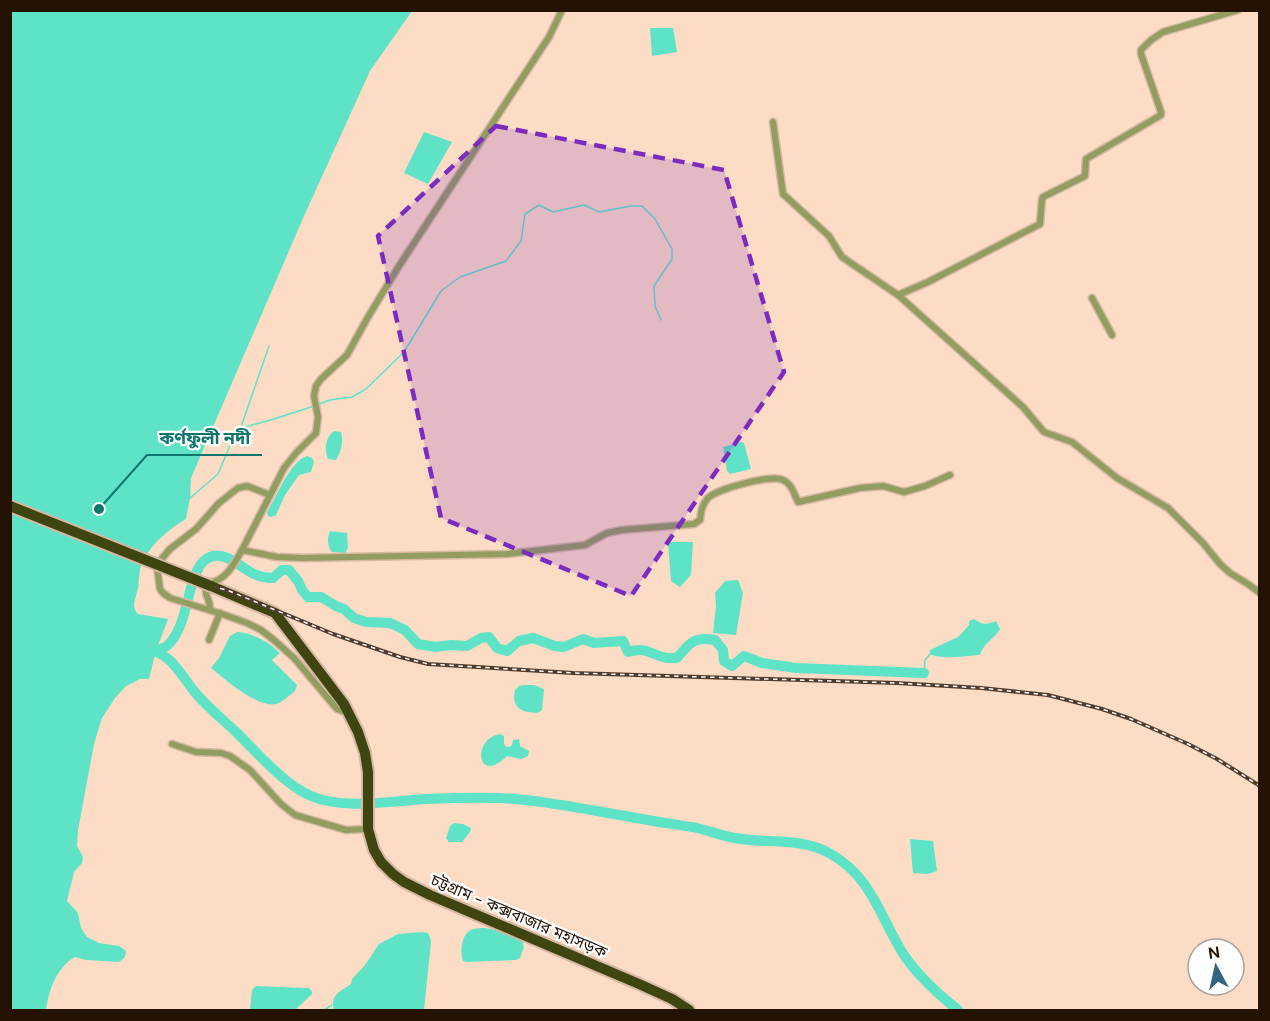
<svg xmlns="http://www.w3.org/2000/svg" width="1270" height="1021" font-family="'DM Sans','Noto Sans Bengali',sans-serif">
<rect width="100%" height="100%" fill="#fddcc6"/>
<g fill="#5ee3c7">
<path d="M10 11H412L370 71 304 216 191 478 190 498 186 519C169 529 150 545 142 563 138 572 140 583 137 592 135 601 131 606 138 614L168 619 156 651 149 679H140L126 686 115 698 102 718 94 744 78 830 77 846 83 857 82 863 74 872 67 901 78 913 81 928 87 937 99 943 119 946 126 951 125 957 119 962 86 960 75 957C56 968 49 990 46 1010H10Z"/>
<polygon points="650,28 673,28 677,52 652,56"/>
<polygon points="424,132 452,142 428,184 404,173"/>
<path d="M334 431 341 432C344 441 341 452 336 460L328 459C324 449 325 438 334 431Z"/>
<polygon points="741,442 744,443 751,469 730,474 727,471 723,447"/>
<path d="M307 456 312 458 314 462 311 472 299 475 285 495 276 515 271 517 268 516 267 512C277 497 289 462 307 456Z"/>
<path d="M330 531 347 533 348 548 345 553 332 552C327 546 327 538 330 531Z"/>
<polygon points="668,542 693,542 691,575 680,587 671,581"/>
<polygon points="738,580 743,593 736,635 713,633 716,606 715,593 725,581"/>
<path d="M974 619C984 625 985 625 996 621L1000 629C994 640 985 641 980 655 966 656 941 660 930 654V650L934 648 958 637 969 625V621Z"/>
<path d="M237 632C253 633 269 642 280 653L272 660 297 685 295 691C290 695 283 702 276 704 257 708 226 680 211 668L219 658 230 636Z"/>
<path d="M525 685H534L544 689 542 710C537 714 535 713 528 712 516 710 512 701 515 690L519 686Z"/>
<path d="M500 734 504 736V743L505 746 509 747 512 745 513 740 519 739 520 746 529 751 528 756 521 759 507 756C477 786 471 739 500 734Z"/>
<polygon points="454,823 463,824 471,828 470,832 462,842 449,842 446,838 450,826"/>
<polygon points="910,839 933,841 937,871 928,874 913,873"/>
<path d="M485 928 496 930 522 940 524 947 520 958 516 960 467 962 463 961C460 952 461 937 469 931 474 928 480 928 485 928Z"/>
<path d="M422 932C429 932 430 935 431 942L424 1010H334C330 994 340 992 351 984L352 979 365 965 379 944 398 934Z"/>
<polygon points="256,986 305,988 309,988 312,992 312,994 295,1010 250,1010 252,990"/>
</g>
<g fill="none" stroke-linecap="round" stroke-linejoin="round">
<g stroke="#5ee3c7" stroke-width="1.5">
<polyline points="319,404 330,400 352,397 366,389 404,352 441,291 460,277 506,261 521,241 525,214 539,205 553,212 584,205 599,212 631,206 642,206 655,219 672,249 672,259 654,286 655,306 661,320"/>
<polyline points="241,427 269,346"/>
<polyline points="188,498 190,498 218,474 234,436 242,427 241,428 274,419 314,406"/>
<polyline points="924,673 925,660 931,653"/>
<polyline points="324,1010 332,1005"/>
</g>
<g stroke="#5ee3c7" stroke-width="10">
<path d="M145 648C173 655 177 670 194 691 205 705 221 718 235 731 257 752 283 784 311 796 343 810 392 801 426 799 449 798 474 797 498 798 541 800 584 809 626 816 650 821 674 824 697 828 710 831 722 836 735 838 765 844 801 837 829 853 871 876 879 914 902 952 916 974 938 994 958 1010"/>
<path d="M156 651C160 649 165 648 168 645 191 623 186 570 208 558 224 549 241 568 254 574 261 577 266 578 273 578L282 570H289L298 581 302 590 308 597H321L336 606 344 609 354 618 366 622 390 623 405 630 418 644 436 647 451 645 467 646 481 638 489 637 497 648 507 651 519 641 533 638 555 646 564 647 583 639 594 643 623 641 628 652C648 646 650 655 667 658 670 658 673 658 677 658 690 643 693 636 715 640L723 650 724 661 732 666 744 656 762 663 796 668 924 673"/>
</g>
<defs>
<g id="street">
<polyline points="773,122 783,194 829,236 842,257 898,295 1023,407 1044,432 1072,442 1117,478 1168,508 1203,543 1220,564 1230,573 1248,584 1260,593"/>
<polyline points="898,295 928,282 1040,224 1042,199 1043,197 1085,176 1086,159 1161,115 1161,112 1141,54 1141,50 1151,40 1163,32 1238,10"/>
<polyline points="1092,298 1112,335"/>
<polyline points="270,495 247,486 238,488 219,503 196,529 170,549 159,562 157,567 160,589 163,593 170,598 225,615 247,623 261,630 274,640 294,658 337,709 348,713"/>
<polyline points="242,550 284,468 296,453 316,433 318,417 314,396 316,386 321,379 347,355 368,317 399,266 549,37 562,10"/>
<path d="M210 610C211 597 201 596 209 582 225 583 235 562 242 550L277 557 302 558 507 554 585 545 607 533 622 530 694 524 700 520C701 512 702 504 708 498 717 489 771 474 783 480 792 484 794 494 798 502L860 488 883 486 904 492 925 486 950 475"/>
<polyline points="209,640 220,613"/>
<polyline points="172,744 196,752 221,753 230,756 250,770 281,804 295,815 346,830 368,829"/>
</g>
<polyline id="highway" points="211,586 275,613 344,704 358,732 365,753 368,772 368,829 374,850 381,862 393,874 404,882 430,895 639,984 672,999 689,1010"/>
</defs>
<use href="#street" stroke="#d6b8a3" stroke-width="9"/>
<use href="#highway" stroke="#d6b8a3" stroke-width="14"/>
<use href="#street" stroke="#929d61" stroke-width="6"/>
<use href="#highway" stroke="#3e4511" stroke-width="10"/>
<defs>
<polyline id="rail" points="10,508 210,586 227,590 333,634 400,657 428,664 573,673 897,683 981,688 1048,695 1102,709 1131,719 1188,744 1217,759 1260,786"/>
</defs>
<use href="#rail" stroke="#513c2c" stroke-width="4"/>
<use href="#rail" stroke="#fff" stroke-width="1.5" stroke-dasharray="4.5" stroke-linecap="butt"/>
<defs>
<polyline id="highway-bridge" points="10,506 211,586"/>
</defs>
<use href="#highway-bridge" stroke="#d6b8a3" stroke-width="14" stroke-linecap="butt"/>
<use href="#highway-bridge" stroke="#3e4511" stroke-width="10"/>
</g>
<path fill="#7b2cbf" fill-opacity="0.2" stroke="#7b2cbf" stroke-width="4.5" stroke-dasharray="12 8" stroke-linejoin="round" d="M496 126 724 170 784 372 631 596 441 518 378 236Z"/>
<g text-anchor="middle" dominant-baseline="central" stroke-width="4.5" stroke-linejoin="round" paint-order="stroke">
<g font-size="16" fill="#241204" stroke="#fff">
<text transform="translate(519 916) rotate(23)">চট্টগ্রাম - কক্সবাজার মহাসড়ক</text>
</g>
</g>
<path fill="none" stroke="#0f766e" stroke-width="2" d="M99 509L147 455H262"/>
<circle fill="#0f766e" stroke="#fff" stroke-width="2" cx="99" cy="509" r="6"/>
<g font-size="18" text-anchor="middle" font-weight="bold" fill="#0f766e" stroke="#fff" stroke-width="4.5" stroke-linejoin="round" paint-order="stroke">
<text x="205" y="444">কর্ণফুলী নদী</text>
</g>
<rect width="1270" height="1021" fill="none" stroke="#241204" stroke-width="24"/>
<g transform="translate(1216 967) rotate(352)"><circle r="28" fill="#ffffff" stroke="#a7a09b" stroke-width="1.5"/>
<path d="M0-4.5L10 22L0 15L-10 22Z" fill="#336582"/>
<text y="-9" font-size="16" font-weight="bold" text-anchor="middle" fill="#241204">N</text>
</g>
</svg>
